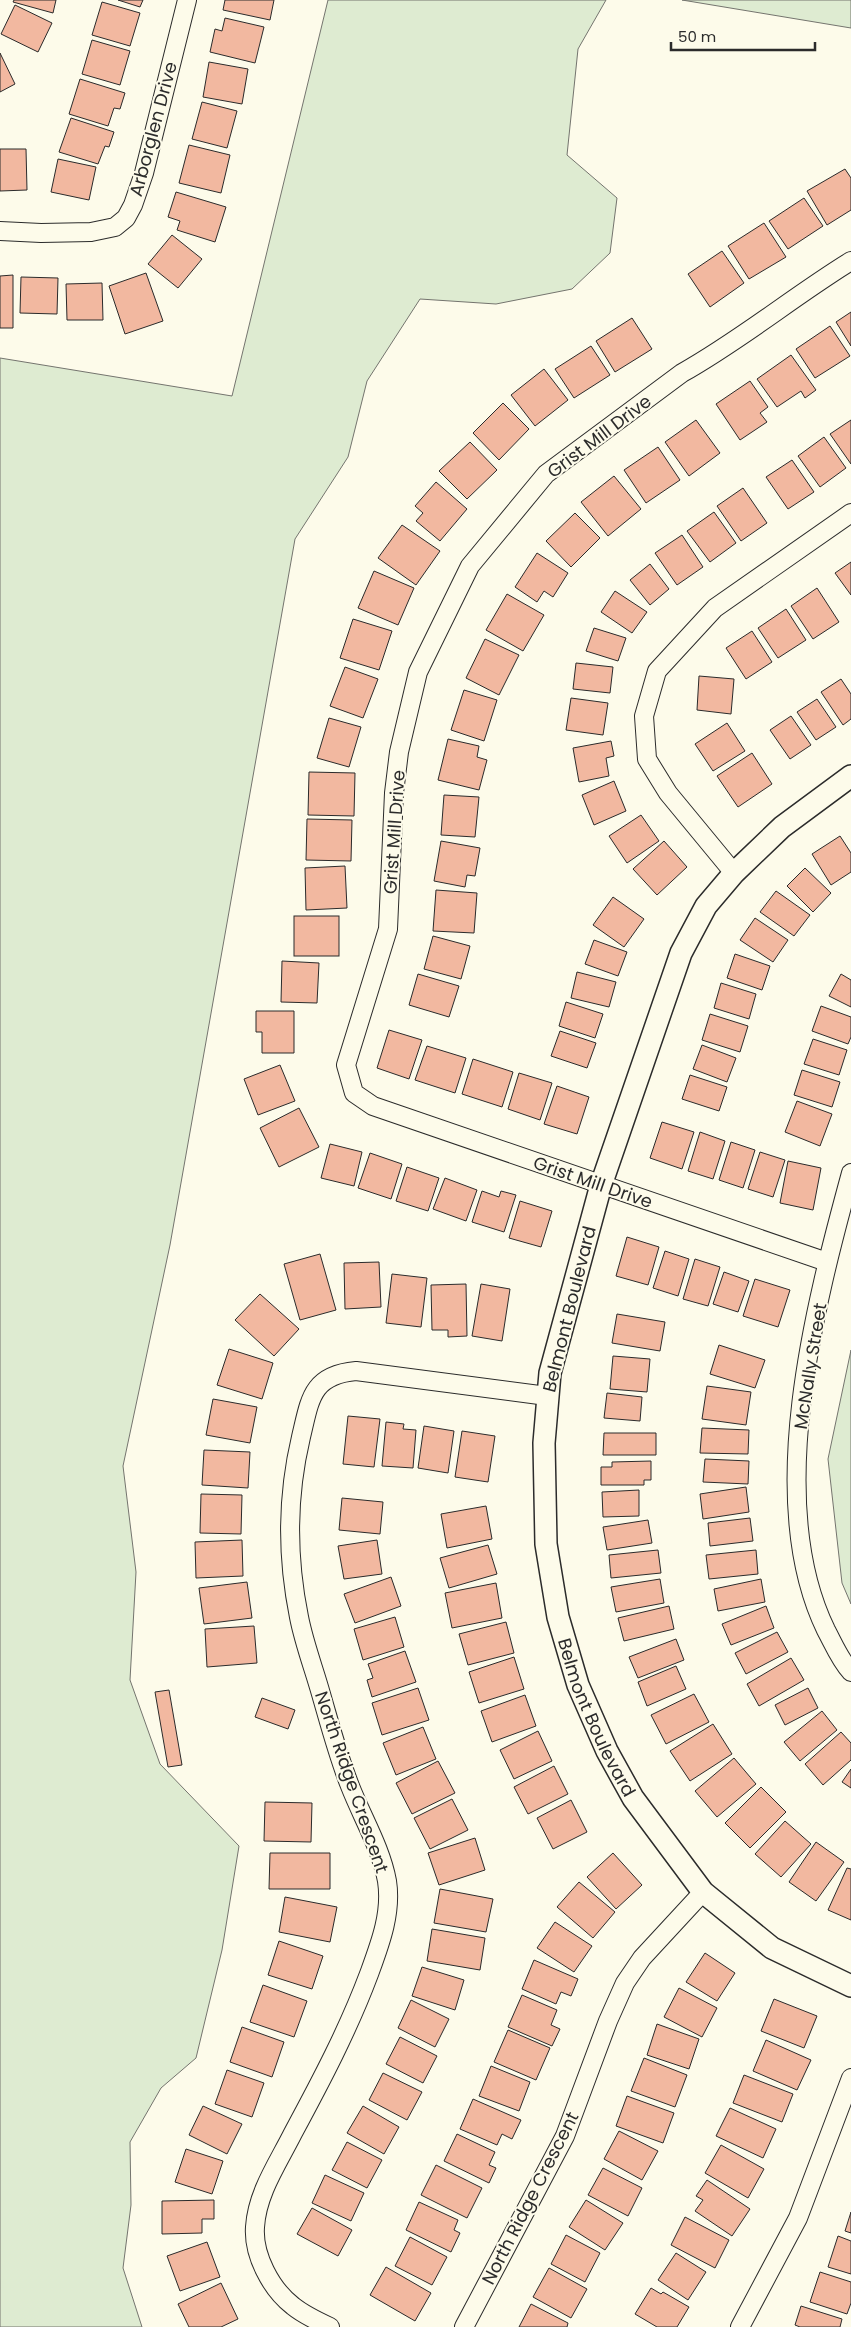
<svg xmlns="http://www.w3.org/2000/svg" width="851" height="2327" font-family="Poppins,sans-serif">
<rect width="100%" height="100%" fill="#fdfbea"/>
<g fill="#deebd1" stroke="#74746e">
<polygon points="328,0 606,0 578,49 567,155 617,198 610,253 572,289 496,304 420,299 367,381 348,457 295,539 170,1245 123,1466 136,1572 130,1680 160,1764 239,1846 222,1950 196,2058 161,2088 130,2142 131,2205 123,2268 142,2327 0,2327 0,358 232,396"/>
<polygon points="682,0 851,0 851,28"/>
<polygon points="851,1350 851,1604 842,1583 828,1459"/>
</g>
<g fill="#f2b8a0" stroke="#2b2b2b">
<polygon points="14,0 56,0 53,13 13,2"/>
<polygon points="118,0 143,0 140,7"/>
<polygon points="225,0 274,0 270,20 223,10"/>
<polygon points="102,2 140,13 130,46 92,35"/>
<polygon points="15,5 52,23 38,52 1,34"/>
<polygon points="225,18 264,27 255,63 210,52 215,29 222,31"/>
<polygon points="92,40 130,51 120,85 82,74"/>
<polygon points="0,53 15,84 0,92"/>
<polygon points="209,62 248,69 242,104 203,97"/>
<polygon points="80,79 125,93 120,109 114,108 108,126 69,114"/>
<polygon points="202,102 237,111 227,148 192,139"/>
<polygon points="71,118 114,132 109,147 105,146 98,164 59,152"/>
<polygon points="189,145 230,155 221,193 179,183"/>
<polygon points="0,149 26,149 27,190 0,191"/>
<polygon points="58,159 96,167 89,200 51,192"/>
<polygon points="845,169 851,178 851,210 827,225 807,191"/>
<polygon points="176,192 226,207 215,242 177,230 180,221 168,217"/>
<polygon points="804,198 823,226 788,249 769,221"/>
<polygon points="764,223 786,257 749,279 728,246"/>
<polygon points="172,235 202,259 178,288 148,264"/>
<polygon points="722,251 744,283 710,307 688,274"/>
<polygon points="146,273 163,321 125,334 109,286"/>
<polygon points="13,275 13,328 0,328 0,276"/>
<polygon points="21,277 58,278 57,314 20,313"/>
<polygon points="102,283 103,320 67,320 66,284"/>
<polygon points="851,312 851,346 836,322"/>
<polygon points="632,318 652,349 615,372 596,341"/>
<polygon points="830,326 850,356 815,378 796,349"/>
<polygon points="591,346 610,375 574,398 555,369"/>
<polygon points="791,355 816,390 805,398 801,391 777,407 757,379"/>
<polygon points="544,369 568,400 535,426 511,395"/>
<polygon points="750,381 768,407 760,413 767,422 740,440 716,404"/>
<polygon points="503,403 529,429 499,460 473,433"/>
<polygon points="696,420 720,453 689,476 665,442"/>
<polygon points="851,420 851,464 830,434"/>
<polygon points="824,437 846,468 820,487 798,456"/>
<polygon points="470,442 497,470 467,499 439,471"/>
<polygon points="658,447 680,480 646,503 624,470"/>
<polygon points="792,460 814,492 788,509 766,477"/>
<polygon points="614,476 641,509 608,536 581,502"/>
<polygon points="436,482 467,509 440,541 416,521 423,513 415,506"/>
<polygon points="743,488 767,523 741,541 717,506"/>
<polygon points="714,512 736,543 710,562 687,531"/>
<polygon points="575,513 600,538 571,567 546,541"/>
<polygon points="402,525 440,551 416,585 378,558"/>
<polygon points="682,535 703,567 677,585 655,553"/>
<polygon points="537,553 568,573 553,597 544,591 537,602 515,587"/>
<polygon points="851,562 851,595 835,573"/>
<polygon points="650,564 669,589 650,605 630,580"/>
<polygon points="374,571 414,588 398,625 358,608"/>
<polygon points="817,588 839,622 813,639 791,606"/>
<polygon points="615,591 647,612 632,633 601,612"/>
<polygon points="507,594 544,615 523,651 486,630"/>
<polygon points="786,609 806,640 778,658 758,628"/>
<polygon points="353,619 392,631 379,670 340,658"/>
<polygon points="594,628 626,638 618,661 586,651"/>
<polygon points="752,631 772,662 746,679 726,648"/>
<polygon points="485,639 519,655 499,695 466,678"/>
<polygon points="576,663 613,667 610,693 573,689"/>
<polygon points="345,667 378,679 363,718 330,706"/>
<polygon points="699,676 734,679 731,714 697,710"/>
<polygon points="841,679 851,694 851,719 843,725 821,692"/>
<polygon points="464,690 497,700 484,741 451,730"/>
<polygon points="571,698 608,703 603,735 566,730"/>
<polygon points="817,699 836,727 816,740 797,712"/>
<polygon points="791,716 811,745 790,759 770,730"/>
<polygon points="329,718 361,727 349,767 317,758"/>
<polygon points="727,723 745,751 713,771 695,744"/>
<polygon points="448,739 479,746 477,757 487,760 479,790 438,780"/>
<polygon points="611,741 614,756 606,758 609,776 579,782 573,748"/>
<polygon points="752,753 772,784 738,807 717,776"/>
<polygon points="309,772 355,773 354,816 308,815"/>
<polygon points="614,781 626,811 594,825 582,795"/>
<polygon points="444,795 479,797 475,837 441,835"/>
<polygon points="641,815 659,841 627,863 609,836"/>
<polygon points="307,819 352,820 351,861 306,860"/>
<polygon points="840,836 851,853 851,872 831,885 812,854"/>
<polygon points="441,841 480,848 475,876 467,875 465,887 434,881"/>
<polygon points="664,841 687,867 657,895 633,869"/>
<polygon points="345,866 347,908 306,910 305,868"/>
<polygon points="805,868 831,893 813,912 787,886"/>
<polygon points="436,890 477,893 474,933 433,931"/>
<polygon points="776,891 810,915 794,936 760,912"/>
<polygon points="613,897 644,919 624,947 593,925"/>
<rect x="294" y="916" width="45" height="40"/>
<polygon points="755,918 788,940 773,962 740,940"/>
<polygon points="433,936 470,946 461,979 424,969"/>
<polygon points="594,940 627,952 618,976 585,964"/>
<polygon points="735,954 770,966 762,990 727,978"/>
<polygon points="282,961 319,963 317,1003 281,1002"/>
<polygon points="577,972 616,982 609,1007 571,998"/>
<polygon points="418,974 459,986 449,1017 409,1005"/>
<polygon points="841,974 851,980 851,1007 829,996"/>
<polygon points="721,983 756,994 749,1019 714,1008"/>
<polygon points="566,1002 603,1014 595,1038 559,1026"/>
<polygon points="821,1006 851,1017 851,1037 848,1044 812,1031"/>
<polygon points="256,1011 294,1011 294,1053 262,1053 262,1032 256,1032"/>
<polygon points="710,1014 748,1026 740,1052 702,1040"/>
<polygon points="389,1030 422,1040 409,1079 377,1068"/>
<polygon points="560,1031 596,1043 587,1068 551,1056"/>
<polygon points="813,1039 847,1050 839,1075 804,1064"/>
<polygon points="702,1045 736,1058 727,1082 693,1069"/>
<polygon points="427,1046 466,1058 455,1093 415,1080"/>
<polygon points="473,1059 513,1072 502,1107 462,1094"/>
<polygon points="280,1065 295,1101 258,1115 244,1079"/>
<polygon points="802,1070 840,1082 832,1107 794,1095"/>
<polygon points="519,1073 552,1083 540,1120 508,1109"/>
<polygon points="690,1075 727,1087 719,1111 682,1099"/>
<polygon points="557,1086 589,1097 577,1134 544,1124"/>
<polygon points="797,1101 832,1114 820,1146 785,1132"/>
<polygon points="299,1108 319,1147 279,1167 260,1128"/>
<polygon points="662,1122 694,1132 682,1169 650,1158"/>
<polygon points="700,1132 725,1141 713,1179 688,1171"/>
<polygon points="731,1142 755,1150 743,1188 719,1180"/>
<polygon points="330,1144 362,1152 354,1186 321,1178"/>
<polygon points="760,1152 785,1160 773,1197 748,1189"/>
<polygon points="370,1153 402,1164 391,1199 358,1188"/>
<polygon points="788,1161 821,1168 813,1210 780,1203"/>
<polygon points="407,1167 439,1178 428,1211 396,1201"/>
<polygon points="445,1178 477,1190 466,1221 433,1209"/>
<polygon points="482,1191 499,1197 501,1191 516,1195 504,1232 472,1222"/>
<polygon points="520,1201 552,1211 541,1247 509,1238"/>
<polygon points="627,1237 659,1247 648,1285 616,1276"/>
<polygon points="665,1251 689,1259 678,1296 653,1288"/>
<polygon points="320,1254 336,1310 300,1320 284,1264"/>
<polygon points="695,1259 720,1267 708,1306 683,1299"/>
<polygon points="379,1262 381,1307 345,1309 344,1263"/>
<polygon points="724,1272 749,1281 738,1312 713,1304"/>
<polygon points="392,1274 427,1278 421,1327 386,1323"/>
<polygon points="755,1279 790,1290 778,1327 743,1316"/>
<polygon points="466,1284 467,1336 448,1337 448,1330 432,1330 431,1285"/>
<polygon points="481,1284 510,1289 502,1341 472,1336"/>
<polygon points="260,1294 299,1329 274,1356 235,1320"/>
<polygon points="617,1314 665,1322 660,1351 612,1343"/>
<polygon points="719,1345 765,1360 755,1388 710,1374"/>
<polygon points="229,1349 273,1363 262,1399 217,1385"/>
<polygon points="613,1356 650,1359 647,1392 610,1389"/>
<polygon points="707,1386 751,1392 746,1425 702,1419"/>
<polygon points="607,1393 642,1397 640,1421 604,1418"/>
<polygon points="213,1399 257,1407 250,1443 206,1435"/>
<polygon points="348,1416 380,1419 374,1467 343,1464"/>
<polygon points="386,1422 404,1424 403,1429 416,1430 413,1468 382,1466"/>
<polygon points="424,1426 454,1431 448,1473 418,1468"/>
<polygon points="702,1428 749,1430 748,1454 700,1453"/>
<polygon points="462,1431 495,1436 488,1482 455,1477"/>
<polygon points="604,1433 656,1433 656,1455 603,1455"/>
<polygon points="204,1450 250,1452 248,1488 202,1485"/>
<polygon points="705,1459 749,1461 748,1484 703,1482"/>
<polygon points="651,1461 651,1480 644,1480 644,1485 601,1485 601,1467 612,1467 612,1462"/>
<polygon points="746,1487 749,1512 703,1519 700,1494"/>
<polygon points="639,1490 639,1516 603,1517 602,1492"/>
<polygon points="201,1494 242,1495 241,1534 200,1533"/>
<polygon points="342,1498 383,1502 380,1534 339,1530"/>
<polygon points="486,1506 492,1539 447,1548 441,1514"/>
<polygon points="750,1518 753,1541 710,1546 708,1523"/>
<polygon points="648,1520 652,1543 607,1550 603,1527"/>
<polygon points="242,1540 243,1576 196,1578 195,1542"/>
<polygon points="377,1540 382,1574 344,1579 338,1546"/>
<polygon points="488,1545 497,1574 449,1588 440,1558"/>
<polygon points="658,1550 661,1573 611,1578 609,1555"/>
<polygon points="756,1550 758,1574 709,1579 706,1555"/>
<polygon points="391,1577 401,1606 355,1623 344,1594"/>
<polygon points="660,1579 664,1603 616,1612 611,1587"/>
<polygon points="761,1579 765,1602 718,1611 714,1589"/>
<polygon points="247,1582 252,1618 204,1624 199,1588"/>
<polygon points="496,1583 502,1618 452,1628 445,1593"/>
<polygon points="669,1606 674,1629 624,1641 618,1618"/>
<polygon points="766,1606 774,1628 731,1645 722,1624"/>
<polygon points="395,1617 404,1647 363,1660 354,1629"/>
<polygon points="506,1622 514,1653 468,1665 459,1634"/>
<polygon points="254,1626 257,1663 207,1667 205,1629"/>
<polygon points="777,1632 788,1652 746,1674 735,1653"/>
<polygon points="676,1639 684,1660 638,1678 629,1657"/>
<polygon points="405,1651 416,1682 372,1697 367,1680 373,1678 368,1664"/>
<polygon points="514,1657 524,1689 479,1703 469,1672"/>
<polygon points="791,1658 804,1680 759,1706 747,1684"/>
<polygon points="676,1666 686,1689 647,1706 638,1682"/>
<polygon points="418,1688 429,1720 382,1735 372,1703"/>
<polygon points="808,1688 818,1708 785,1725 775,1705"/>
<polygon points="169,1690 182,1765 168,1767 155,1692"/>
<polygon points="694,1694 709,1722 666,1744 651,1715"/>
<polygon points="525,1695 536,1726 492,1742 481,1711"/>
<polygon points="262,1698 295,1710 288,1729 255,1717"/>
<polygon points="822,1711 837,1730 800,1761 784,1742"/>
<polygon points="713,1724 732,1754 690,1781 670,1751"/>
<polygon points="423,1727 436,1759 396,1775 383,1743"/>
<polygon points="538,1731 552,1761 514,1779 500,1750"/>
<polygon points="841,1732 851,1743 851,1760 823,1785 805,1764"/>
<polygon points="734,1758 756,1784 717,1817 695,1791"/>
<polygon points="438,1761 455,1793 412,1814 396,1783"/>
<polygon points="554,1766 568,1794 528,1814 514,1787"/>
<polygon points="851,1769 851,1788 842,1782"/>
<polygon points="761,1787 786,1812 750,1848 725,1823"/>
<polygon points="452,1799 468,1830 430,1849 414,1818"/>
<polygon points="571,1800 587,1832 553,1849 537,1818"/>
<polygon points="265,1802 312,1803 311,1842 264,1841"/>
<polygon points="785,1821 811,1844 781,1877 755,1854"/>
<polygon points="475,1838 485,1870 439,1885 428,1853"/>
<polygon points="816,1842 844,1862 816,1901 789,1882"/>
<polygon points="270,1853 330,1853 330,1889 269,1889"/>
<polygon points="613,1853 642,1885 616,1909 587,1877"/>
<polygon points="847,1868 851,1869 851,1920 828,1910"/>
<polygon points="579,1882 615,1912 593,1938 557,1907"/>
<polygon points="440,1889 493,1899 486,1932 434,1923"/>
<polygon points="285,1897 337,1907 330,1942 279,1932"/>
<polygon points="555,1922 592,1946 574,1972 537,1948"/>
<polygon points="432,1929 485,1938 480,1970 427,1961"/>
<polygon points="279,1941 323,1956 312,1989 268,1975"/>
<polygon points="705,1953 735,1973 717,2001 686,1982"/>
<polygon points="534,1960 578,1979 571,1996 561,1992 556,2004 522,1989"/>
<polygon points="422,1967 464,1980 455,2010 412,1996"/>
<polygon points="263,1985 307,2001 294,2037 250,2022"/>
<polygon points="679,1988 717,2008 702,2037 664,2017"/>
<polygon points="522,1995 557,2010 551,2025 560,2029 552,2046 508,2027"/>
<polygon points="774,1999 817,2016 804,2048 761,2031"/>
<polygon points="411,2000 449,2019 435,2047 398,2028"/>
<polygon points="657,2024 699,2039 689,2069 647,2055"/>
<polygon points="242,2027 284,2042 272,2077 230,2062"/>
<polygon points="508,2030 550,2048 536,2080 494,2062"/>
<polygon points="400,2037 437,2056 423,2083 386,2064"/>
<polygon points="766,2040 811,2060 797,2090 753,2071"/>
<polygon points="644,2058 687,2075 675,2107 631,2091"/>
<polygon points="491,2066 530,2082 519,2111 479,2096"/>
<polygon points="227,2070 264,2083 252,2117 215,2104"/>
<polygon points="383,2073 422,2092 407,2120 369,2100"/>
<polygon points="744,2075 793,2094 782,2122 733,2103"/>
<polygon points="627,2096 674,2113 663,2143 616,2126"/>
<polygon points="473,2099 521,2120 512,2139 502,2134 497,2145 460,2129"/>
<polygon points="203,2106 242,2124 227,2154 189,2135"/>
<polygon points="363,2106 399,2127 384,2154 347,2133"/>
<polygon points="730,2108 776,2129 763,2158 716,2136"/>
<polygon points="619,2131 658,2151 642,2180 604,2159"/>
<polygon points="457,2134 495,2152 489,2165 496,2168 489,2183 444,2161"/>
<polygon points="347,2142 382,2160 367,2188 332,2170"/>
<polygon points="721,2145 764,2169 748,2198 705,2173"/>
<polygon points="186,2149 223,2161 212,2194 175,2182"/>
<polygon points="436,2165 482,2188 467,2218 421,2195"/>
<polygon points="603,2168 642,2188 628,2216 588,2195"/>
<polygon points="325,2175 364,2193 351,2221 312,2203"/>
<polygon points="707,2180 750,2209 732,2236 695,2211 703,2200 696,2196"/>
<polygon points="214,2200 214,2219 202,2219 202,2233 162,2234 162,2201"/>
<polygon points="586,2200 623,2223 605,2250 569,2227"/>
<polygon points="419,2202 458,2220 454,2230 460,2233 451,2252 406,2230"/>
<polygon points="312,2208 352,2230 338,2256 297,2234"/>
<polygon points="851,2212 851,2233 845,2231"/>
<polygon points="685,2217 729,2240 715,2268 671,2245"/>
<polygon points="566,2235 600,2253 585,2282 551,2264"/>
<polygon points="838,2236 851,2241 851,2274 828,2267"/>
<polygon points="410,2237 447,2257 432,2285 395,2266"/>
<polygon points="207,2242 220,2277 180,2291 167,2256"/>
<polygon points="676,2253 706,2272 688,2300 658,2280"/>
<polygon points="386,2267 431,2293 415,2321 370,2295"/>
<polygon points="549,2268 587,2289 571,2318 533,2297"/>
<polygon points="820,2272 851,2282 851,2303 847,2314 810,2302"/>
<polygon points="221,2283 238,2319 221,2327 189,2327 178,2304"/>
<polygon points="651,2288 661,2294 663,2292 689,2307 677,2327 657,2327 635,2314"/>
<polygon points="531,2304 568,2323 567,2327 519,2327"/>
<polygon points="801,2306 842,2319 840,2327 800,2327 795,2325"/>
</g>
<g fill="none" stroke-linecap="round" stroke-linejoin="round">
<defs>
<g id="minor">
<polyline points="0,231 41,233 91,232 115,227 126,218 133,205 144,173 187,0"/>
<polyline points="734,873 668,793 647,759 644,716 657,671 715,608 851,513"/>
<path d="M851 1173C815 1305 763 1501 826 1630 834 1645 840 1660 851 1672"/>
<path d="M827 1262 373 1106 354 1093 346 1065 388 929 394 793 399 752 418 672 470 566 546 474 682 373C741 340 794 296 851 261"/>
<path d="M330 2327C317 2321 304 2315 293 2306 271 2289 253 2255 255 2227 257 2193 278 2163 293 2133 321 2081 348 2030 369 1974 380 1944 392 1913 387 1881 381 1848 362 1817 350 1786 338 1756 330 1725 321 1694 314 1669 304 1643 299 1617 287 1558 287 1496 301 1437 310 1400 311 1375 356 1371L547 1396"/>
<polyline points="464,2327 565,2136 608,2021 625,1983 642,1958 703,1892"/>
<polyline points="740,2327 798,2218 851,2078"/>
</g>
<g id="tertiary">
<path id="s1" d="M851 776 782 827 734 873 706 906 681 953 601 1185 550 1373 544 1443 546 1544 558 1617 578 1685 607 1751 633 1798 703 1892 772 1948 851 1986"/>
</g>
</defs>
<use href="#minor" stroke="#2b2b2b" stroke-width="20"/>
<use href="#tertiary" stroke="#2b2b2b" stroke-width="24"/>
<use href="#minor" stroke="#fdfbea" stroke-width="18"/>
<use href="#tertiary" stroke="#fdfbea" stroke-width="21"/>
</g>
<g text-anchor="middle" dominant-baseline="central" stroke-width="4" stroke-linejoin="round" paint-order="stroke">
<g font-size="18" fill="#2b2b2b" stroke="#fdfbea">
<text transform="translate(153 129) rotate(-75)">Arborglen Drive</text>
<text transform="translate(599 436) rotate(-37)">Grist Mill Drive</text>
<text transform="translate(394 832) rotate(-86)">Grist Mill Drive</text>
<text transform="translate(593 1182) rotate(19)">Grist Mill Drive</text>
<text transform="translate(569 1309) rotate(-76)">Belmont Boulevard</text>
<text transform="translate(810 1366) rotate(-81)">McNally Street</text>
<text stroke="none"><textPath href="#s1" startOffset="1042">Belmont Boulevard</textPath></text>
<text transform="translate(352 1782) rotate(71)">North Ridge Crescent</text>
<text transform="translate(530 2198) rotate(-63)">North Ridge Crescent</text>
</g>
</g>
<path d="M671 42v8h144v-8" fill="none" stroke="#2b2b2b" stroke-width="2.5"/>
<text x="678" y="42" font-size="15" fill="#2b2b2b" stroke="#fdfbea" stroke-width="4" paint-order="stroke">50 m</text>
</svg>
